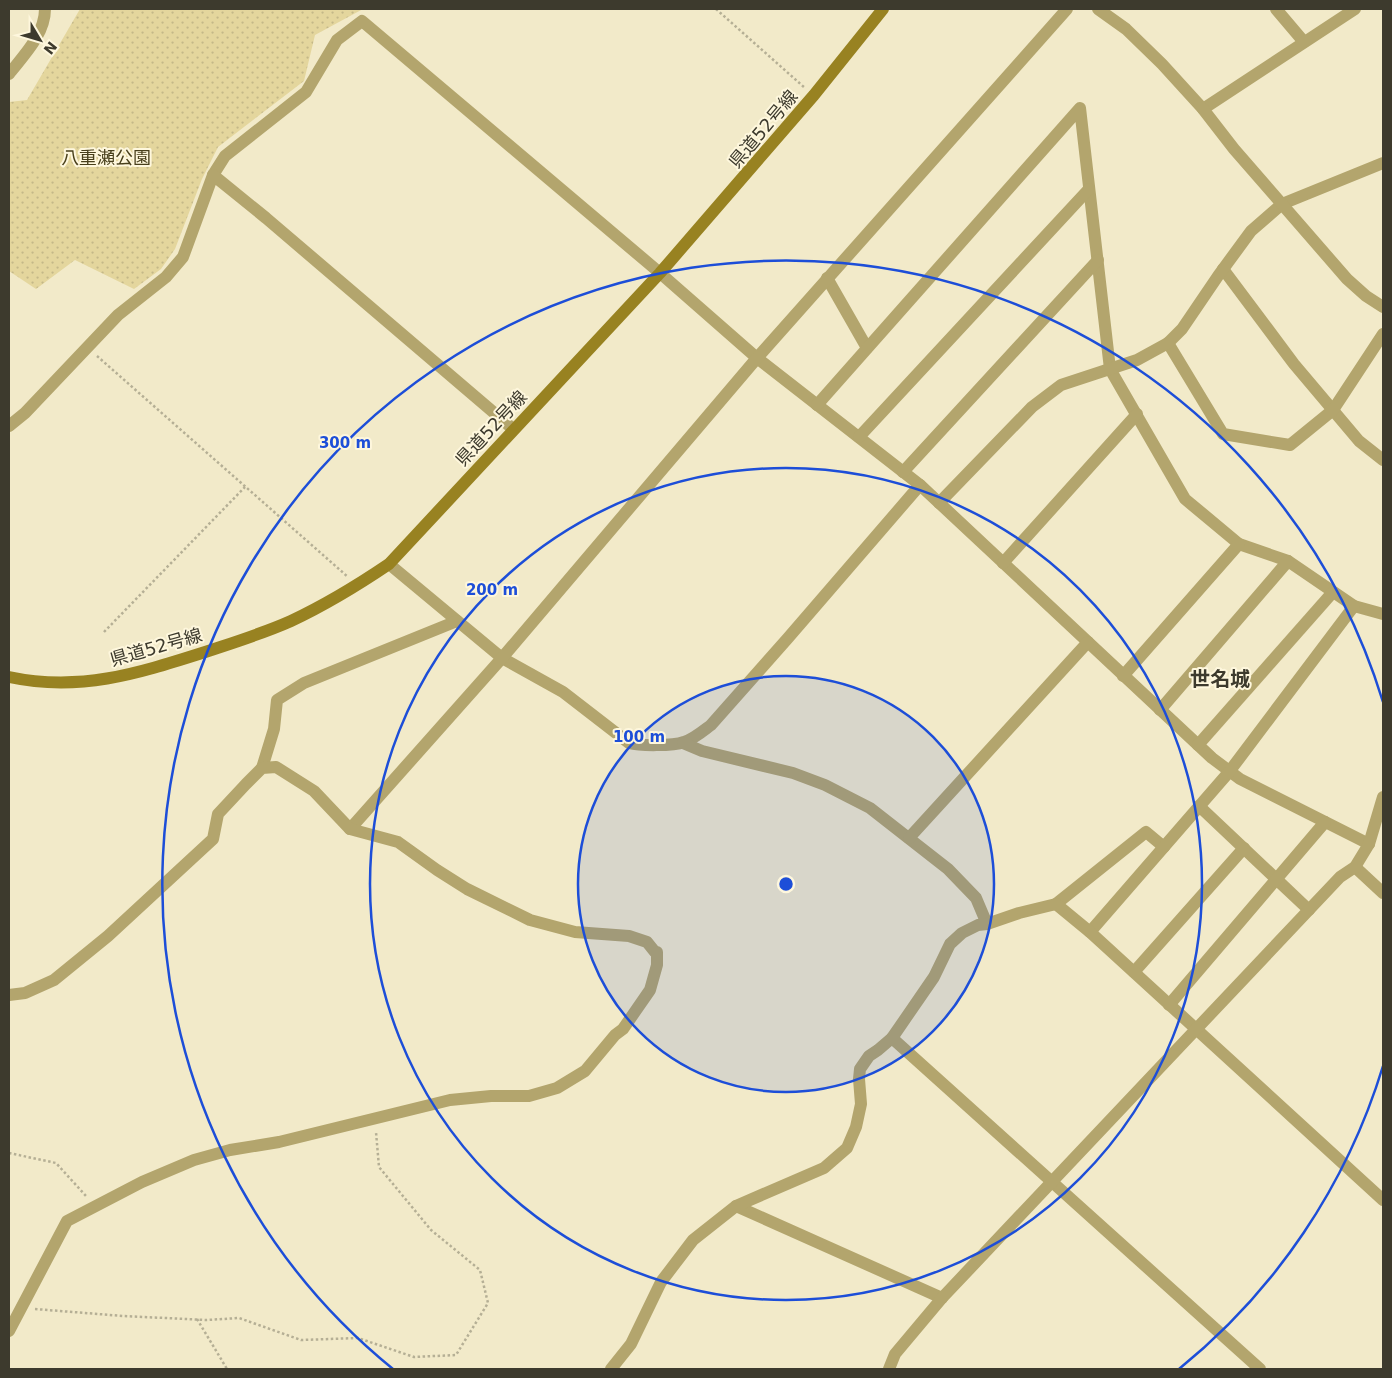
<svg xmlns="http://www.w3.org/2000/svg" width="1392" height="1378" font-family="'DejaVu Sans','Noto Sans JP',sans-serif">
<defs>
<pattern id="grass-dots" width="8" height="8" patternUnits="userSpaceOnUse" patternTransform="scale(1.25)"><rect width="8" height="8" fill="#e4d69d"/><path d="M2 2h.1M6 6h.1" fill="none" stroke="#c4b888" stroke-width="1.8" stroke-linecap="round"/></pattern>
</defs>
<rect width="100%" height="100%" fill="#f2eac9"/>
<polygon fill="url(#grass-dots)" points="80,9 363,9 315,35 304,81 218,147 202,179 175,249 161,269 134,289 75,260 36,289 9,271 9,102 27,100"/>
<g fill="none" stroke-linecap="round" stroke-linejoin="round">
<g stroke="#b5af95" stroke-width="2.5" stroke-dasharray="2.5 2.5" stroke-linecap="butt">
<polyline points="716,9 805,88"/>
<polyline points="97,356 348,577"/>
<polyline points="104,632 245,487"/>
<polyline points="9,1153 56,1163 86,1196"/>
<polyline points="35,1309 123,1316 207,1320 239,1318 301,1340 358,1338 414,1357 456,1355 488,1303 480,1270 431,1230 379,1167 376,1132"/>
<polyline points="197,1319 227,1369"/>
</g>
<g stroke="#b3a56d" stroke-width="12">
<polyline points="1276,9 1304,42"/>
<polyline points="1203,109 1355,9"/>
<polyline points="213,175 225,156 306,92 337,40 362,21 660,273 757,358 920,485 1212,758 1240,779 1369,844"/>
<polyline points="1223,269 1294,364 1359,441 1383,460"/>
<polyline points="827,278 867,348"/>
<polyline points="1168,343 1223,434 1290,445 1333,410 1383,334"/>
<polyline points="817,405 1080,108 1110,369 1185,499 1239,544 1288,561 1354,606 1383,614"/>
<polyline points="9,426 25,413 118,315 166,277 183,257 213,175 266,218 513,429"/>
<polyline points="859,437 1089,189"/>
<polyline points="903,472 1098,260"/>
<polyline points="939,503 1032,407 1061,385 1137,360 1168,343 1182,329 1218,276 1251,231 1282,204 1383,163"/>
<polyline points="1003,563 1137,414"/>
<path d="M389 564 502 658 563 692 629 743C640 746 673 746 684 742 694 739 703 731 711 725L788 638 920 485"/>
<polyline points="1123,676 1239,544"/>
<polyline points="1160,710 1288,561"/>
<polyline points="683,743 702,751 793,773 825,785 870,808 948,869 976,898 987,924"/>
<polyline points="1198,745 1333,592"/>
<polyline points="262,768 274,729 277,700 304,683 457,621"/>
<polyline points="1199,806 1309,910"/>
<polyline points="350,829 502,658 757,358 1067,9"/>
<polyline points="909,838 1088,642"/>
<polyline points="1355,867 1383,893"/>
<polyline points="1056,904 1146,832 1164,847"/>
<polyline points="1090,932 1229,772 1354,606"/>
<polyline points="1134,972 1244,848"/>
<polyline points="9,995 25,993 54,980 108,936 213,839 218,814 246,784 262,768 276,767 314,791 350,829 398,842 437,870 467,889 530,920 575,932 629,936 647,942 655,952 657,952 657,965 650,990 623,1029 615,1035 585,1071 557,1088 529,1096 491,1096 450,1100 279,1142 230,1150 194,1160 142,1182 67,1221 9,1331"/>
<polyline points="1169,1005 1325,822"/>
<polyline points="892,1038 1260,1369"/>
<polyline points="736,1206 942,1298"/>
<polyline points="611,1369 631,1344 661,1282 693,1240 736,1206 824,1168 847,1148 856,1127 861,1104 859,1079 860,1069 869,1056 878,1050 892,1038 934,977 950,944 962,933 978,925 987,924 1019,913 1056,904 1090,932 1383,1200"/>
<polyline points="889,1369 895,1354 942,1298 1340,877 1355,867 1369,844 1383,797"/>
</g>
<g stroke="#b3a56d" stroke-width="12">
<polyline points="1098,9 1126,29 1162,64 1203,109 1234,149 1347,279 1366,296 1383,307"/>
<path d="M9 74C24 55 45 34 45 9"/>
</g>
<path stroke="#988221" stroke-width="12" d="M9 677C79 692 136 674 202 653 232 643 262 634 291 621 325 605 358 585 389 564L660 273 814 95 883 9"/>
</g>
<circle cx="786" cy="884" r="208" fill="#1d4ed8" fill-opacity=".12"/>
<g fill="none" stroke="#1d4ed8" stroke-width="2.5">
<circle cx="786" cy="884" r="208"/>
<circle cx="786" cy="884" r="416"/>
<path d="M1383 1066A624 624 0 0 1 1179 1369M393 1369A624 624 0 1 1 1383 702"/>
</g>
<g text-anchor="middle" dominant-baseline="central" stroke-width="4" stroke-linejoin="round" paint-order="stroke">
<g font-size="18" fill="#3d3a2d" stroke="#fef7dd">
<text transform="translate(763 129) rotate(-50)">県道52号線</text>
<text transform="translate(491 428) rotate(-47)">県道52号線</text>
<text transform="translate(156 647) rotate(-16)">県道52号線</text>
</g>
<g font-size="18" fill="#483f1b" stroke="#fef7dd">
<text x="106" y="157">八重瀬公園</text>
</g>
<g font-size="20" font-weight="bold" fill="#3d3a2d" stroke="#fef7dd">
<text x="1220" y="679">世名城</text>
</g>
</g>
<circle cx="786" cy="884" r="8" fill="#1d4ed8" stroke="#fef7dd" stroke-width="2.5"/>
<g font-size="15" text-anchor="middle" font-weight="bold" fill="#1d4ed8" stroke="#fef7dd" stroke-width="4" stroke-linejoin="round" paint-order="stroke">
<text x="345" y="448">300 m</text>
<text x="492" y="595">200 m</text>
<text x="639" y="742">100 m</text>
</g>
<rect width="1392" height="1378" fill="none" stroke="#3d3a2d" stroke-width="20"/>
<g transform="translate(40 40) rotate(128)" stroke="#fef7dd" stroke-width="4" paint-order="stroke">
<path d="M0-4L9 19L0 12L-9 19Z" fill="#3d3a2d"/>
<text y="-8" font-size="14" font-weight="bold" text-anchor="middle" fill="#3d3a2d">N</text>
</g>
</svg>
